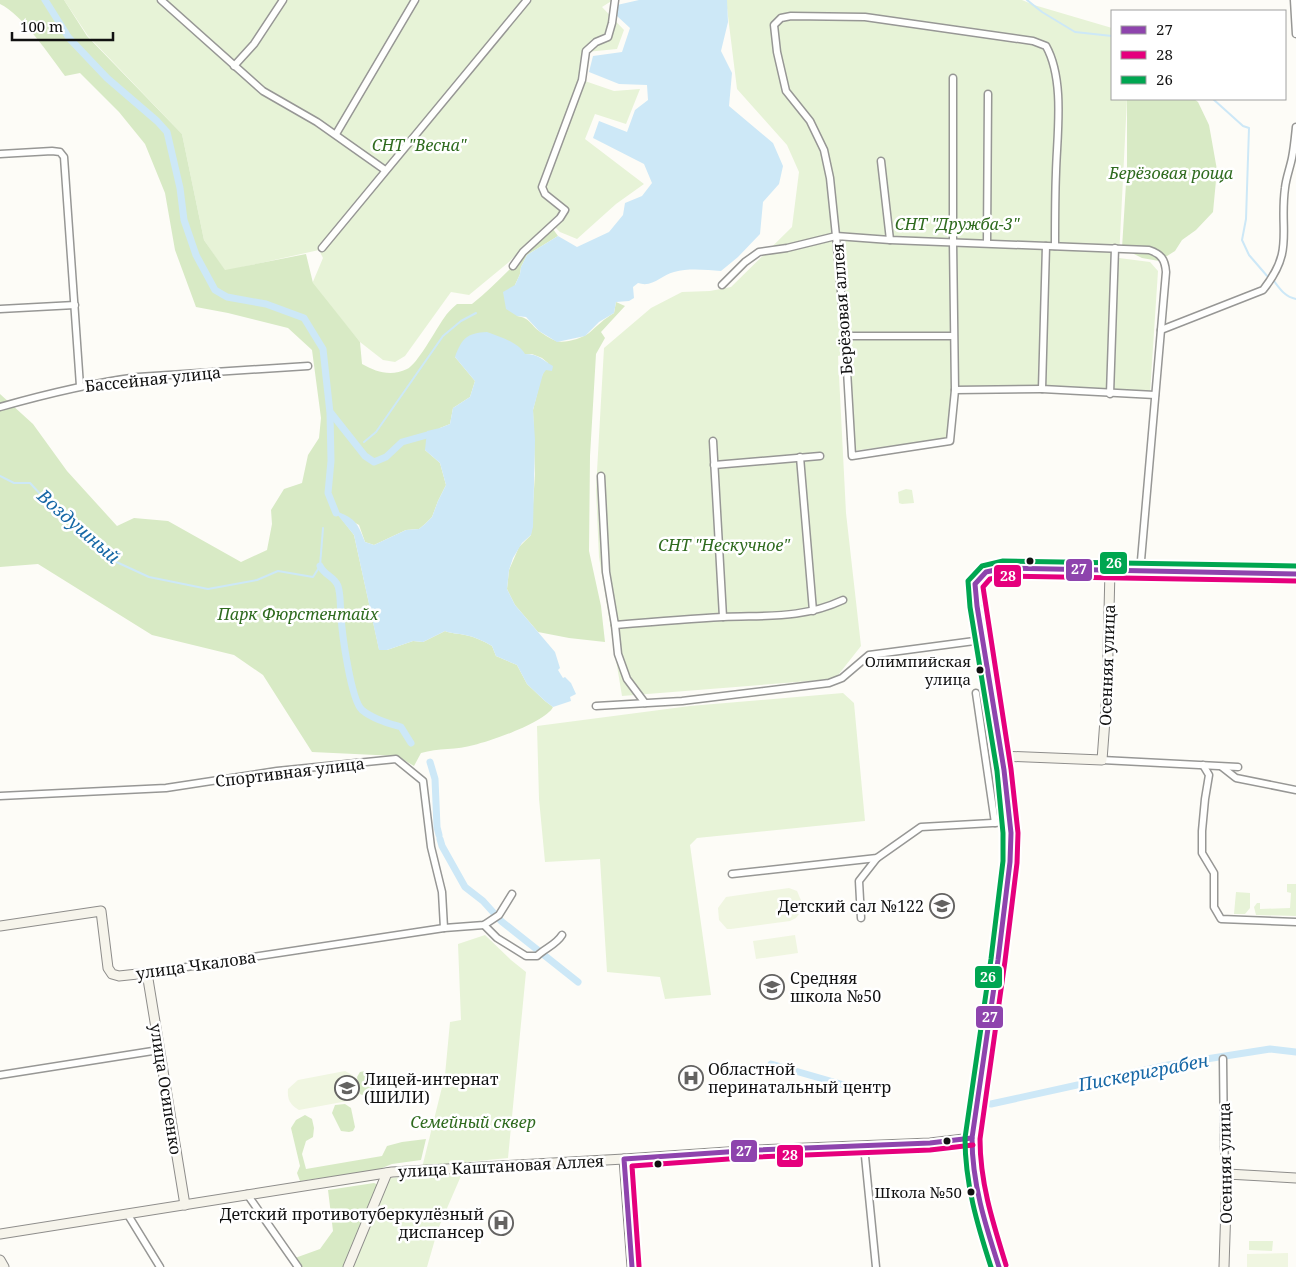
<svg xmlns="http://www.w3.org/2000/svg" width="1296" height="1267" font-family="'Noto Serif',serif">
<rect width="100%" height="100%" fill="#fdfcf7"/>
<g fill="#e7f3d7">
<polygon points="64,0 613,0 602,7 624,30 617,49 586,52 582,80 614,91 640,89 626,124 595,114 585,139 644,184 616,204 577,239 560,232 551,223 532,238 509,262 469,295 451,292 405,356 395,362 383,360 360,342 312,284 323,258 319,250 225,271 204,240 182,134 88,36"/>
<polygon points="726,0 1022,0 1034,5 1112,28 1112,99 1127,99 1119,258 1150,262 1158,271 1150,393 951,390 949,438 852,451 845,354 838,356 846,513 861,646 835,679 622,696 599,557 596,489 604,348 651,308 682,292 710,291 731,287 792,227 799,172 787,145 737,89"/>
<polygon points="906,489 912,490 914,503 902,504 899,503 898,492"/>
<polygon points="843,693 854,703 865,821 697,838 690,845 711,995 665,999 660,977 607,972 600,859 545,862 539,799 537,726 690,706"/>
<polygon points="1287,884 1296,884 1296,916 1256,915 1254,907 1257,903 1260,903 1260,909 1290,908 1291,893 1287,892"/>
<polygon points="1236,892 1250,893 1250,908 1245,914 1234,914"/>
<polygon points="485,935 511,960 526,972 508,1158 467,1162 438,1229 427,1267 353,1267 388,1178 420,1176 445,1075 450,1022 461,1020 458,944"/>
<polygon points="1249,1241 1273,1241 1272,1251 1249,1250"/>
</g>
<g fill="#d8eac5">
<path d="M0 0H64L87 36 182 134 204 240 225 270 306 254 313 283 360 342 362 364C376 372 391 377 407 369 417 365 436 329 444 318 447 313 452 308 457 304H472C501 281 524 252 553 229L558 236 527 255 521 267 520 274 515 285 517 316C530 318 530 324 539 331 543 334 551 339 556 341 564 344 583 338 589 333 597 326 604 319 614 313L616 302 625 306 601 332 605 338 596 354 590 456 589 551 601 606 605 642 569 638 538 632 515 605 507 589 509 570 519 547 531 535 535 474 533 410 541 378 548 363 542 358 532 354 455 357 475 381 470 397 453 408 450 424 440 428 425 450 440 463 446 485 438 501 432 517 425 524 419 529 406 530 374 545 365 542 359 525 337 513 354 535 379 649 387 650 413 641 423 642 445 631C452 634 458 633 465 635 475 637 484 641 492 646L496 656 517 665 527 684 545 701 553 707C546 722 491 741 474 745 457 750 438 748 421 753L414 766 397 756 312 752 263 675 234 655 152 635 38 564 0 567V394L33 424 67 471 117 526 134 518 168 521 241 562 267 550 272 524 271 510 284 489 302 483 308 455 319 438 321 418 312 350 288 328 228 313 196 307 175 250 165 193 145 144 119 112 80 73 65 76C50 56 22 14 0 4Z"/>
<polygon points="1127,99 1194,99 1198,102 1209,125 1211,136 1217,170 1213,212 1196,230 1182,240 1175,251 1159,261 1142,258 1122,248 1127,167"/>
<path d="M365 1071 369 1072 373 1091C369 1094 365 1097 360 1094L357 1077 360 1072Z"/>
<polygon points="345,1104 351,1108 355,1127 353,1131 349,1132 341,1131 332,1113 335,1105"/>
<polygon points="305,1115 312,1119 314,1128 313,1137 306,1141 302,1154 306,1169 382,1156 387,1146 402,1142 426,1139 421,1160 392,1164 377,1170 300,1181 297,1173 300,1166 291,1128 296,1120"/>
<polygon points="374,1183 379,1185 346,1267 302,1267 295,1258 320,1249 333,1231 328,1190"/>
</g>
<g fill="#f0f6e1">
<polygon points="789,888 797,891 803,905 803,909 796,918 790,921 731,929 727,929 719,920 718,908 726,897"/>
<polygon points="795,935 798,953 756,959 753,941"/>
<path d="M345 1071C356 1076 360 1082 360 1094L353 1100 299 1110C290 1105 287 1099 288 1089L298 1080Z"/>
<polygon points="1288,1253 1288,1267 1247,1267 1247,1254"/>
</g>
<g fill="#cde8f7">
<path d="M639 0H727L728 22 721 51 732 73 729 106 773 143 783 166 779 184 763 202 760 234 738 257 721 271C706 270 689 268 674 272 661 275 653 288 638 283L633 287 634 298 629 301 616 302 614 313 599 322 585 336 557 342 539 331 526 317 517 316 506 309 503 292 515 285 520 274 521 267 527 255 558 236 577 247 609 232 623 215 625 203 642 196 652 183 644 164 593 138 599 121 627 132 635 110 648 100 647 85 619 84 589 72 593 56 622 52 630 28 617 16V5Z"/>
<path d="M487 332C500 337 518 342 525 354 539 354 542 360 553 366L552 371 546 370 543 374 533 410 535 440 533 527 531 535 522 543 513 558 509 570 507 589 515 605 555 652 560 668 558 670 563 678 565 677 571 683 576 694 570 697 571 701 553 707 545 701 527 684 517 665 496 656 492 646C484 641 475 637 465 635 458 633 452 634 445 631L423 642 413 641 387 650H379L354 535 336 513 338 512C356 519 358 524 365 542L374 545 406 530 419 529 425 524 432 517 438 501 446 485 440 463 425 450 427 431 440 428 450 424 453 408 470 397 475 381 455 357C462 338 467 333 487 332Z"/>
</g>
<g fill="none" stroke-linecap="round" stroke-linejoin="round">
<g stroke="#cde8f7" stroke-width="2">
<polyline points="1027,0 1042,12 1075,32 1112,36"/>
<polyline points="1213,99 1243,126 1249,128 1246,219 1242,240 1249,255 1268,277"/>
<path d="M1274 281C1280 289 1285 297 1296 299"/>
<polyline points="364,442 376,432 443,336 461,321 476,313"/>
<polyline points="0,476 14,483 30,483 42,496 80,529 112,560 149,577 208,589 257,580 278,571 313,577 320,566 323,528"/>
</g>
<g stroke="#cde8f7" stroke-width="7">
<polyline points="45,0 69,38 107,78 157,121 167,132 180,188 184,220 196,255 215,290 227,297 266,304 304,318 323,349 330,413 331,461 328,493 336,513"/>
<polyline points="331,413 365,456 374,462 386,457 402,442 427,435"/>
<path d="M320 566C325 576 334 576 338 586 341 595 340 607 341 616 342 634 351 700 362 710 373 719 388 723 401 727L411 743"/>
<polyline points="430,762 435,779 437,827 439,835"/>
<polyline points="440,839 442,846 465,887 483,901 501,921 578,982"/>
<polyline points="771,1064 844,1085"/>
<polyline points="991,1104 1168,1065 1270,1049 1296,1052"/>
</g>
<defs>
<g id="street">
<polyline points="161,0 263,91 317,122 385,170"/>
<polyline points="1294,0 1296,34"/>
<polyline points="234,66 254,44 283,0"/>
<polyline points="953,78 953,242 955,390 1042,389"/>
<polyline points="336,134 415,0"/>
<polyline points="0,154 52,151 60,152 64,157 80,386"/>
<polyline points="881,161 890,240"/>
<polyline points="987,243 988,94"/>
<polyline points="1046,246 1042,389 1155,395"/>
<polyline points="322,248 527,0"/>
<polyline points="513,266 523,252 560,218 565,210 545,194 542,187 582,80 586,51 596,42 608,37 612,23 615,0"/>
<path d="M722 285 745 262 759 252 787 248 836 236 830 178 824 150 810 121 786 91 777 52 774 25 781 18 791 16 865 17 1033 41 1046 46C1065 80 1057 134 1056 172 1055 197 1055 221 1055 246"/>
<polyline points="0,309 75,305"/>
<path d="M1161 330 1263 290C1295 250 1279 232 1285 188 1286 178 1290 168 1292 158 1294 148 1295 137 1296 127"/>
<polyline points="845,336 953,336"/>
<path d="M955 390 950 441 852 456 845 336 836 236 890 240 1149 250C1161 254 1165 259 1166 272L1140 572"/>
<polyline points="1110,394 1115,248"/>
<path d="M0 407C46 394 91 383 138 377L308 366"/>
<polyline points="713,441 723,617"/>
<polyline points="800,457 813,611"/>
<polyline points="714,465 820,456"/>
<path d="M601 476 606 572 615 625C651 622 687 619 723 617 767 615 802 619 843 600"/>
<polyline points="615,625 618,654 627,679 645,703"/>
<polyline points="976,693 995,823"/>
<polyline points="596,706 682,701 829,683 842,678 869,655 982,640"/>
<polyline points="1102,760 1238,767"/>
<polyline points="1203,765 1209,775 1205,799 1202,831 1202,853 1214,873 1214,907 1221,919 1296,922"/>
<polyline points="1222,767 1236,778 1296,790"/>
<polyline points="0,796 166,788 277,771 396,759 423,781 431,847 442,892 444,928"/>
<polyline points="732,874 877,858 921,827 1010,822"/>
<polyline points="861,918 859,881 877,858"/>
<path d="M484 925 497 938 526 956H537C545 948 556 945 562 935"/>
<polyline points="147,973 444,928 484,925 499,915 512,894"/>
<polyline points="1223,1059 1224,1148 1227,1174"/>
<polyline points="0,1075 159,1050"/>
<polyline points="864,1146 876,1267"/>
<polyline points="247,1194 298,1267"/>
<polyline points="128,1215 160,1267"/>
</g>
<g id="secondary">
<polyline points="1001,756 1102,760 1107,693 1110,570"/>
<polyline points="0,926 101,911 108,968 112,974 119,976 147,973 185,1205"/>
<polyline points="624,1159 632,1267"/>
<polyline points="0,1234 392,1172 624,1159 756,1150 930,1143 972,1138"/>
<polyline points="0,1260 4,1267"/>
<polyline points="348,1267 387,1173"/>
<path d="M999 1267C986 1226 970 1182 972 1138L998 960 1004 901 1010 862 1011 833 1004 770 977 606 975 584 986 572 1004 568 1296 574"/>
<polyline points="1224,1267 1227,1174 1296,1178"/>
</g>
</defs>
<use href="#street" stroke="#979795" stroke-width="9"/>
<use href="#secondary" stroke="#8e8d8b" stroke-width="11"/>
<use href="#street" stroke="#fffffe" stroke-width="6"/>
<use href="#secondary" stroke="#f6f4eb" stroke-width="9"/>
<defs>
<g id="bus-1">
<polyline points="632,1267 624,1159 756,1150 930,1143 972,1138"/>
<path d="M999 1267C985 1224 972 1183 972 1138L998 960 1010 862 1011 833 1004 770 977 606 975 584 986 572 1004 568 1296 574"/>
</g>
<g id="bus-2">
<path d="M1006 1265C993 1223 980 1183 980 1139L1005 961 1017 863 1018 833 1011 769 983 587 990 579 1005 576 1296 581"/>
<polyline points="639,1266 632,1166 756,1157 930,1150 973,1145"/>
</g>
<path id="bus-3" d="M991 1267C977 1224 965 1183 965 1138L991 959 1003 861V833L997 771 970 607 968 581 982 566 1003 561 1296 566"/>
</defs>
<use href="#bus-1" stroke="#fff" stroke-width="9"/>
<use href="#bus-2" stroke="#fff" stroke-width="9"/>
<use href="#bus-3" stroke="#fff" stroke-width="9"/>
<use href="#bus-1" stroke="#8e44ad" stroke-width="5"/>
<use href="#bus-2" stroke="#e5007d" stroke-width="5"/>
<use href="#bus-3" stroke="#00a651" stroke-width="5"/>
</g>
<defs>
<symbol id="school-ring" viewBox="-11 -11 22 22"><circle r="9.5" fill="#fff" stroke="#646362" stroke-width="1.5"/><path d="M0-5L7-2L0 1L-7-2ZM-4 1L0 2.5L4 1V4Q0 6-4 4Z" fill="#646362"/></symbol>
<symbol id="hospital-ring" viewBox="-11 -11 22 22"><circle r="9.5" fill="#fff" stroke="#646362" stroke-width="1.5"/><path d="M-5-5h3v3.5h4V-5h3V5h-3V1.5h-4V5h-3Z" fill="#646362"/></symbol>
</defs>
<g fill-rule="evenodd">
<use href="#school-ring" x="928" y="892" width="28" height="28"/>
<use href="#school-ring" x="758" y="973" width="28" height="28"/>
<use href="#hospital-ring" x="677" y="1064" width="28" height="28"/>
<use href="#school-ring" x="333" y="1074" width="28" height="28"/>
<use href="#hospital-ring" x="487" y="1209" width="28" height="28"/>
</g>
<g fill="#111" stroke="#fff" stroke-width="2">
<circle cx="1030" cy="561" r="4.5"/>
<circle cx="980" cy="670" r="4.5"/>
<circle cx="947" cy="1141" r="4.5"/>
<circle cx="658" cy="1164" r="4.5"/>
<circle cx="971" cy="1192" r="4.5"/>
</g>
<g text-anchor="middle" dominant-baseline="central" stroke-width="5" stroke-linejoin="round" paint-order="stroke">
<g font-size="15" fill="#111" stroke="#fff" text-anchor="end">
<text x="971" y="661">Олимпийская<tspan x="971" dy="18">улица</tspan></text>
<text x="962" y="1192">Школа №50</text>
</g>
<g font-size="16" font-style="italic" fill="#2f6b1f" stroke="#fff">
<text x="419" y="145">СНТ "Весна"</text>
<text x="1171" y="173">Берёзовая роща</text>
<text x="957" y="224">СНТ "Дружба-3"</text>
<text x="724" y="545">СНТ "Нескучное"</text>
<text x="298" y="614">Парк Фюрстентайх</text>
<text x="473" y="1122">Семейный сквер</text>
</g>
<g font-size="16" fill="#111" stroke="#fff">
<text transform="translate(842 309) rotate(-94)">Берёзовая аллея</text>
<text transform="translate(153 379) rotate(-6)">Бассейная улица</text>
<text transform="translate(1107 665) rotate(-88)">Осенняя улица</text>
<text transform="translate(290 772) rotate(-7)">Спортивная улица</text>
<text transform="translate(196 965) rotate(-8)">улица Чкалова</text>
<text transform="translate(166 1089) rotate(81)">улица Осипенко</text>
<text transform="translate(1225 1163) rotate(-91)">Осенняя улица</text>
<text transform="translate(501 1166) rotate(-3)">улица Каштановая Аллея</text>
</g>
<g font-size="16" fill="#111" stroke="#fff" text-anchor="start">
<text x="924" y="906" text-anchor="end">Детский сал №122</text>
<text x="790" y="978">Средняя<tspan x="790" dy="18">школа №50</tspan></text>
<text x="708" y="1069">Областной<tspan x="708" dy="18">перинатальный центр</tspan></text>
<text x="364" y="1079">Лицей-интернат<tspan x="364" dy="18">(ШИЛИ)</tspan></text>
<text x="484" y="1214" text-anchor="end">Детский противотуберкулёзный<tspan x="484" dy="18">диспансер</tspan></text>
</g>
<g font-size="18" font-style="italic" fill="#1768a6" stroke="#fff">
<text transform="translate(79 526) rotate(41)">Воздушный</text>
<text transform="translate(1143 1072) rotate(-11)">Пискериграбен</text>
</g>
</g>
<g stroke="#fff" stroke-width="2">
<rect x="1099" y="551" width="29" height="24" rx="5" fill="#00a651"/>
<rect x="1065" y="558" width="28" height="24" rx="5" fill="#8e44ad"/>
<rect x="993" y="564" width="29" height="24" rx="5" fill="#e5007d"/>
<rect x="974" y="965" width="29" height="24" rx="5" fill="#00a651"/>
<rect x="975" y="1005" width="29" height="24" rx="5" fill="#8e44ad"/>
<rect x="730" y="1139" width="28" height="24" rx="5" fill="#8e44ad"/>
<rect x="776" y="1144" width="28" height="24" rx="5" fill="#e5007d"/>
</g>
<g font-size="14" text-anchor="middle" font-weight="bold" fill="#fff">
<text x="1114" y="568">26</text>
<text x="1079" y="574">27</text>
<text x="1008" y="581">28</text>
<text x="988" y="982">26</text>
<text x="990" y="1022">27</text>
<text x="744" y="1156">27</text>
<text x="790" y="1160">28</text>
</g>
<rect x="1111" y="10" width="175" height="90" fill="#ffffff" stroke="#a0a0a0"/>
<rect x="1121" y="26" width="25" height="8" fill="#8e44ad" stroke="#a0a0a0"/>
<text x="1156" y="35" font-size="15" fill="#111111">27</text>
<rect x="1121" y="51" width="25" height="8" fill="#e5007d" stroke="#a0a0a0"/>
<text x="1156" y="60" font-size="15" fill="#111111">28</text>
<rect x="1121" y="76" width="25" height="8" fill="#00a651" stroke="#a0a0a0"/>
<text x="1156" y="85" font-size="15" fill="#111111">26</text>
<path d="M12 32v8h101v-8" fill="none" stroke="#111111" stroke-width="2.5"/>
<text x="20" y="32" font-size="15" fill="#111111" stroke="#ffffff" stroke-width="4" paint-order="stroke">100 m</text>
</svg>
